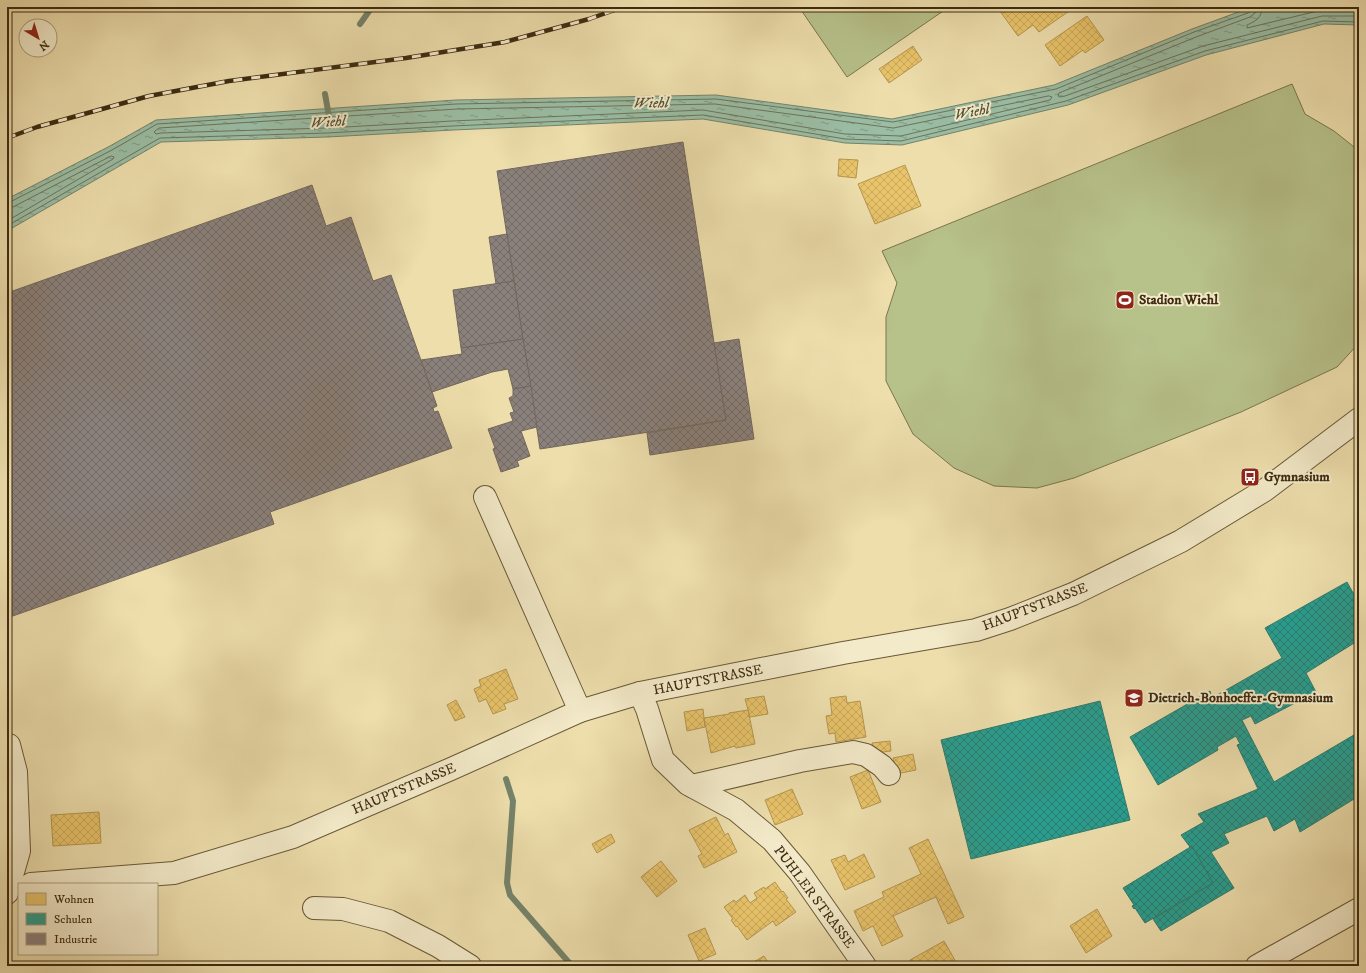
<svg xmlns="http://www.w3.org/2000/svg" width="1366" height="973" font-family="'IM FELL DW Pica',serif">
<defs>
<pattern id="water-ripples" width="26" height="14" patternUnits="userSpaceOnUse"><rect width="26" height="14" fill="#9abda4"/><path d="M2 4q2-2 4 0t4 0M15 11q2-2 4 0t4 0" fill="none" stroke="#7f9a84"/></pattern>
<pattern id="homes-cross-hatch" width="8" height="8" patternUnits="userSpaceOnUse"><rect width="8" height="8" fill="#e9c46a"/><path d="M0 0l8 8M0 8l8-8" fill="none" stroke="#c9a95b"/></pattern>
<pattern id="schools-cross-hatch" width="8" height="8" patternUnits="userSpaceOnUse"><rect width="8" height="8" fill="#2a9d8f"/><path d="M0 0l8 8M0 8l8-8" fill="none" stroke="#258073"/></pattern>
<pattern id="industry-cross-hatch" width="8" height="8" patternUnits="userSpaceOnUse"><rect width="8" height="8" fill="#8a817c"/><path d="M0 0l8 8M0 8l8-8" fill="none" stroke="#726a64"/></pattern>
</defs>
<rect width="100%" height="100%" fill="#eddeac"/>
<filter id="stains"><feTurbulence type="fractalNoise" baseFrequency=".005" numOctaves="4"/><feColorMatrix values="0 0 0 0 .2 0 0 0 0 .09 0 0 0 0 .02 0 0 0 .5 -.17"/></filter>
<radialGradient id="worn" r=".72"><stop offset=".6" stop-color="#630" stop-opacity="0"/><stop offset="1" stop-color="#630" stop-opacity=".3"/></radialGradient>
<g fill="#b7c18a" stroke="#7a764e">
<polygon points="799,7 949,7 847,77"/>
<polygon points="1292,84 1305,114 1334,131 1359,151 1359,343 1337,367 1241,412 1074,478 1037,488 994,486 954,468 913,434 886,381 886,317 897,283 882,251"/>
</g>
<polygon fill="url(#water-ripples)" stroke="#75836a" points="1252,7 1359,7 1359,25 1324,24 1206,55 1068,105 902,145 845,143 703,119 453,130 328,137 161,142 7,231 7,199 110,146 156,120 456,100 716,95 892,119 1054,85 1192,29"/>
<g fill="url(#homes-cross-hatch)" stroke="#b59650">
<polygon points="997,7 1075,7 1039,32 1033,25 1018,36"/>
<polygon points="1087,16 1104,40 1085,53 1083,50 1060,66 1045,45"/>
<polygon points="913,46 922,60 889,83 879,69"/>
<polygon points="839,159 858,160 856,178 838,176"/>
<polygon points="905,165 921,206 875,224 858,184"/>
<polygon points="506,669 518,699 504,704 506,709 493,714 486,699 479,702 474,689 481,686 479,680"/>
<polygon points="764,696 768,714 750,717 745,699"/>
<polygon points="846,696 847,703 860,701 866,737 836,742 835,733 829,734 826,716 832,715 830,698"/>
<polygon points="456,700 465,717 455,721 447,705"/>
<polygon points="703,709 705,727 687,731 684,712"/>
<polygon points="748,710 755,744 736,748 735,746 711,753 704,718 729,714 729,713"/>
<polygon points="890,741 891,751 874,753 872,743"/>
<polygon points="913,754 916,770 896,774 893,758"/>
<polygon points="868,770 881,802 862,809 850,777"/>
<polygon points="792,789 803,814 775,825 765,800"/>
<polygon points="99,812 101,843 53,846 51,815"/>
<polygon points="716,817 725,835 728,833 737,852 704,868 698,856 702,854 689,830"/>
<polygon points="611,834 615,842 597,853 592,844"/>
<polygon points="928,839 964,917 948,924 936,897 893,916 903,936 882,946 873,926 863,931 854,911 884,897 882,892 921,874 909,848"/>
<polygon points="864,854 875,877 845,890 831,860 845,855 848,862"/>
<polygon points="661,861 677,881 657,897 641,877"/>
<polygon points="775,882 782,892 783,891 788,898 786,899 796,912 776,926 773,921 747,940 737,926 736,927 731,920 733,919 724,907 734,900 736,902 745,895 750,903 757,898 754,893 764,887 765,889"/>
<polygon points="1097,909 1112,936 1086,953 1070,926"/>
<polygon points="705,928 716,954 699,961 688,935"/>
<polygon points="944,941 956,962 950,966 913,966 910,960"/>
<polygon points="764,956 770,966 747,966"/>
</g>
<g fill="url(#schools-cross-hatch)" stroke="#307b6a">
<polygon points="1347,582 1357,600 1359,599 1359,640 1306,673 1316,692 1255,724 1251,716 1242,720 1274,782 1359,732 1359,796 1300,832 1295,819 1274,831 1267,816 1224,834 1229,843 1211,852 1234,888 1161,931 1153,919 1213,883 1192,846 1190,847 1181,835 1204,822 1198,814 1258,789 1237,745 1240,744 1236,736 1217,747 1218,750 1158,785 1130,737 1210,691 1212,698 1282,658 1265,628"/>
<polygon points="1100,701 1130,820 971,859 941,740"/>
<polygon points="1192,846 1213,883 1145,923 1135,908 1134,909 1132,906 1134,905 1123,888"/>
</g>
<g fill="url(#industry-cross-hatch)" stroke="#73675c">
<polygon points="683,142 726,420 540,449 497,171"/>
<polygon points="312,185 326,226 351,217 373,281 391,275 437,406 433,408 434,412 438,411 452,448 270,512 274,524 7,618 7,293"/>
<polygon points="507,234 514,281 496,284 489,237"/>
<polygon points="514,281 523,339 461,348 453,290"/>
<polygon points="523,339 531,386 513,389 508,369 492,372 432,392 421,360 462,354 461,348"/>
<polygon points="739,339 754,439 650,455 647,433 726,420 714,343"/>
<polygon points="531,386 537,427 521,431 530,456 517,461 519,466 501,472 493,449 495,448 488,429 513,421 510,413 514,412 509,398 513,396 513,389"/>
</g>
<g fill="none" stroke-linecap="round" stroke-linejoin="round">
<g stroke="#6c745b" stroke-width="1">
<polyline points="1256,7 1255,13 1250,17 1196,37 1059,93 1058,96 1060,97 1065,96 1203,46 1322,16 1359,16"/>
<path d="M1262 7C1262 18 1256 21 1247 25V28L1322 10H1359"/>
<polygon points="1049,96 1052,97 1050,100 901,136 845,134 703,110 452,121 327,128 161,133 156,134 154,132 159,128 457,109 715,104 893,128"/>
<polyline points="7,203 10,202 112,150 157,124 456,104 716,99 893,122 1056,89 1194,32 1248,13 1251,10 1251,7"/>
<polyline points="7,208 13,207 111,156 114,157 113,159 7,221"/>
<polyline points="7,226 160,138 327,133 452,126 703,115 845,139 901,141 1066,101 1205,51 1323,21 1359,22"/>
</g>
<g stroke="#75836a" stroke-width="6">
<polyline points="360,24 372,7"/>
<polyline points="325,94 329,116"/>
<polyline points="506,779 513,801 507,883 510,895 572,966"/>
</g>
<defs>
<g id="minor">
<polyline points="485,497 580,711"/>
<polyline points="640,693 647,709 663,760 688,784 736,810 772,840 800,873 865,966"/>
<polyline points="692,786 800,761 853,752 866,755 882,766 889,774"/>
<polyline points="31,884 174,873 293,837 451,769 580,711 640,693 843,653 976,630 1010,619 1073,594 1181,541 1265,490 1359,419"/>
<polyline points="7,893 19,851 16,772 9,745"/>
<polyline points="314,908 343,909 389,921 438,946 470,966"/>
<polyline points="1257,966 1359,909"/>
</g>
</defs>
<use href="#minor" stroke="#695838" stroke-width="24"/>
<use href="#minor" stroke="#f3eac9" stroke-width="22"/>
<defs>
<polyline id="rail" points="7,138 37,127 149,96 229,81 406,58 505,42 589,19 623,7"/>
</defs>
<use href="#rail" stroke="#3d2b12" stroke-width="4.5"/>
<use href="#rail" stroke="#f3eac9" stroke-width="3" stroke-dasharray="9" stroke-linecap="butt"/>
</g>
<defs>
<symbol id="stadium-square" viewBox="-11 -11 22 22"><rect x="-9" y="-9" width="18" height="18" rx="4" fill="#8f2418" stroke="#f3eac9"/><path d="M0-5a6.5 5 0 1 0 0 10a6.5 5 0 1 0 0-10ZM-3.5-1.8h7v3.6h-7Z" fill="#fff"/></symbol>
<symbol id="bus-square" viewBox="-11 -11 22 22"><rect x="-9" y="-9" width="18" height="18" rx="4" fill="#8f2418" stroke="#f3eac9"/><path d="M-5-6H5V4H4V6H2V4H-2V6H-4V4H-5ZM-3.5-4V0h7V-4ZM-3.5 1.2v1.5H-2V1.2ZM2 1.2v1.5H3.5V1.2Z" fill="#fff"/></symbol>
<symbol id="school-square" viewBox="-11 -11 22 22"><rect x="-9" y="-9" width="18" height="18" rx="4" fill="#8f2418" stroke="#f3eac9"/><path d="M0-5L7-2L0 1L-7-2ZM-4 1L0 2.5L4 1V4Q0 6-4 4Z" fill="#fff"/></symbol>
</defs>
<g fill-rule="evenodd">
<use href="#stadium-square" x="1114" y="289" width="22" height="22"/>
<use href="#bus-square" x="1239" y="466" width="22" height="22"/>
<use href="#school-square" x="1123" y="687" width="22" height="22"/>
</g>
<g text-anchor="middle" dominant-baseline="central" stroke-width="4" stroke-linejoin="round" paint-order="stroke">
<g font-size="14" font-weight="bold" fill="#3d2b12" stroke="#f3eac9" text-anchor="start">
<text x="1139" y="300">Stadion Wiehl</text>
<text x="1264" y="477">Gymnasium</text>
<text x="1148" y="698">Dietrich-Bonhoeffer-Gymnasium</text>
</g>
<g font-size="14" fill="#3d2b12" stroke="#f3eac9">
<text transform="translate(1035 607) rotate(-21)">HAUPTSTRASSE</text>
<text transform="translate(708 680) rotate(-11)">HAUPTSTRASSE</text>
<text transform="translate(404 789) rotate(-23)">HAUPTSTRASSE</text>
<text transform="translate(814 897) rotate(53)">PUHLER STRASSE</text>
</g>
<g font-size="15" font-style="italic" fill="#545036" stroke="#f3eac9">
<text transform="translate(651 103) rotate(-1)">Wiehl</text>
<text transform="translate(972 112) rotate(-11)">Wiehl</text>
<text transform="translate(328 122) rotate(-4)">Wiehl</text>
</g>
</g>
<rect width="1366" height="973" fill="none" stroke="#eddeac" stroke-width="24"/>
<rect x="8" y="8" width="1350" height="957" fill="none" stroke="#3d2b12" stroke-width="2"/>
<rect x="12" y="12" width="1342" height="949" fill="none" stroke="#3d2b12"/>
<rect x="18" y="883" width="140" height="72" fill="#f3eac9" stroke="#aa9e80"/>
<rect x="26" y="893" width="20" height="12" fill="#e9c46a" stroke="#aa9e80"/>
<text x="54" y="903" font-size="12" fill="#3d2b12">Wohnen</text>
<rect x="26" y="913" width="20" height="12" fill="#2a9d8f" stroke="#aa9e80"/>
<text x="54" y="923" font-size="12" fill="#3d2b12">Schulen</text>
<rect x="26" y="933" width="20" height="12" fill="#8a817c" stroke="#aa9e80"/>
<text x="54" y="943" font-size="12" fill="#3d2b12">Industrie</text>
<g transform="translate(38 38) rotate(142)"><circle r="19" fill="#f3eac9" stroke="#aa9e80"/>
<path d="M0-3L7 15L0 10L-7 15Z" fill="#8f2418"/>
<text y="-6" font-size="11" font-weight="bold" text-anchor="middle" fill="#3d2b12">N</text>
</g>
<rect width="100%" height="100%" filter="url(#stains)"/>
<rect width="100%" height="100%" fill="url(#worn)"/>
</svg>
